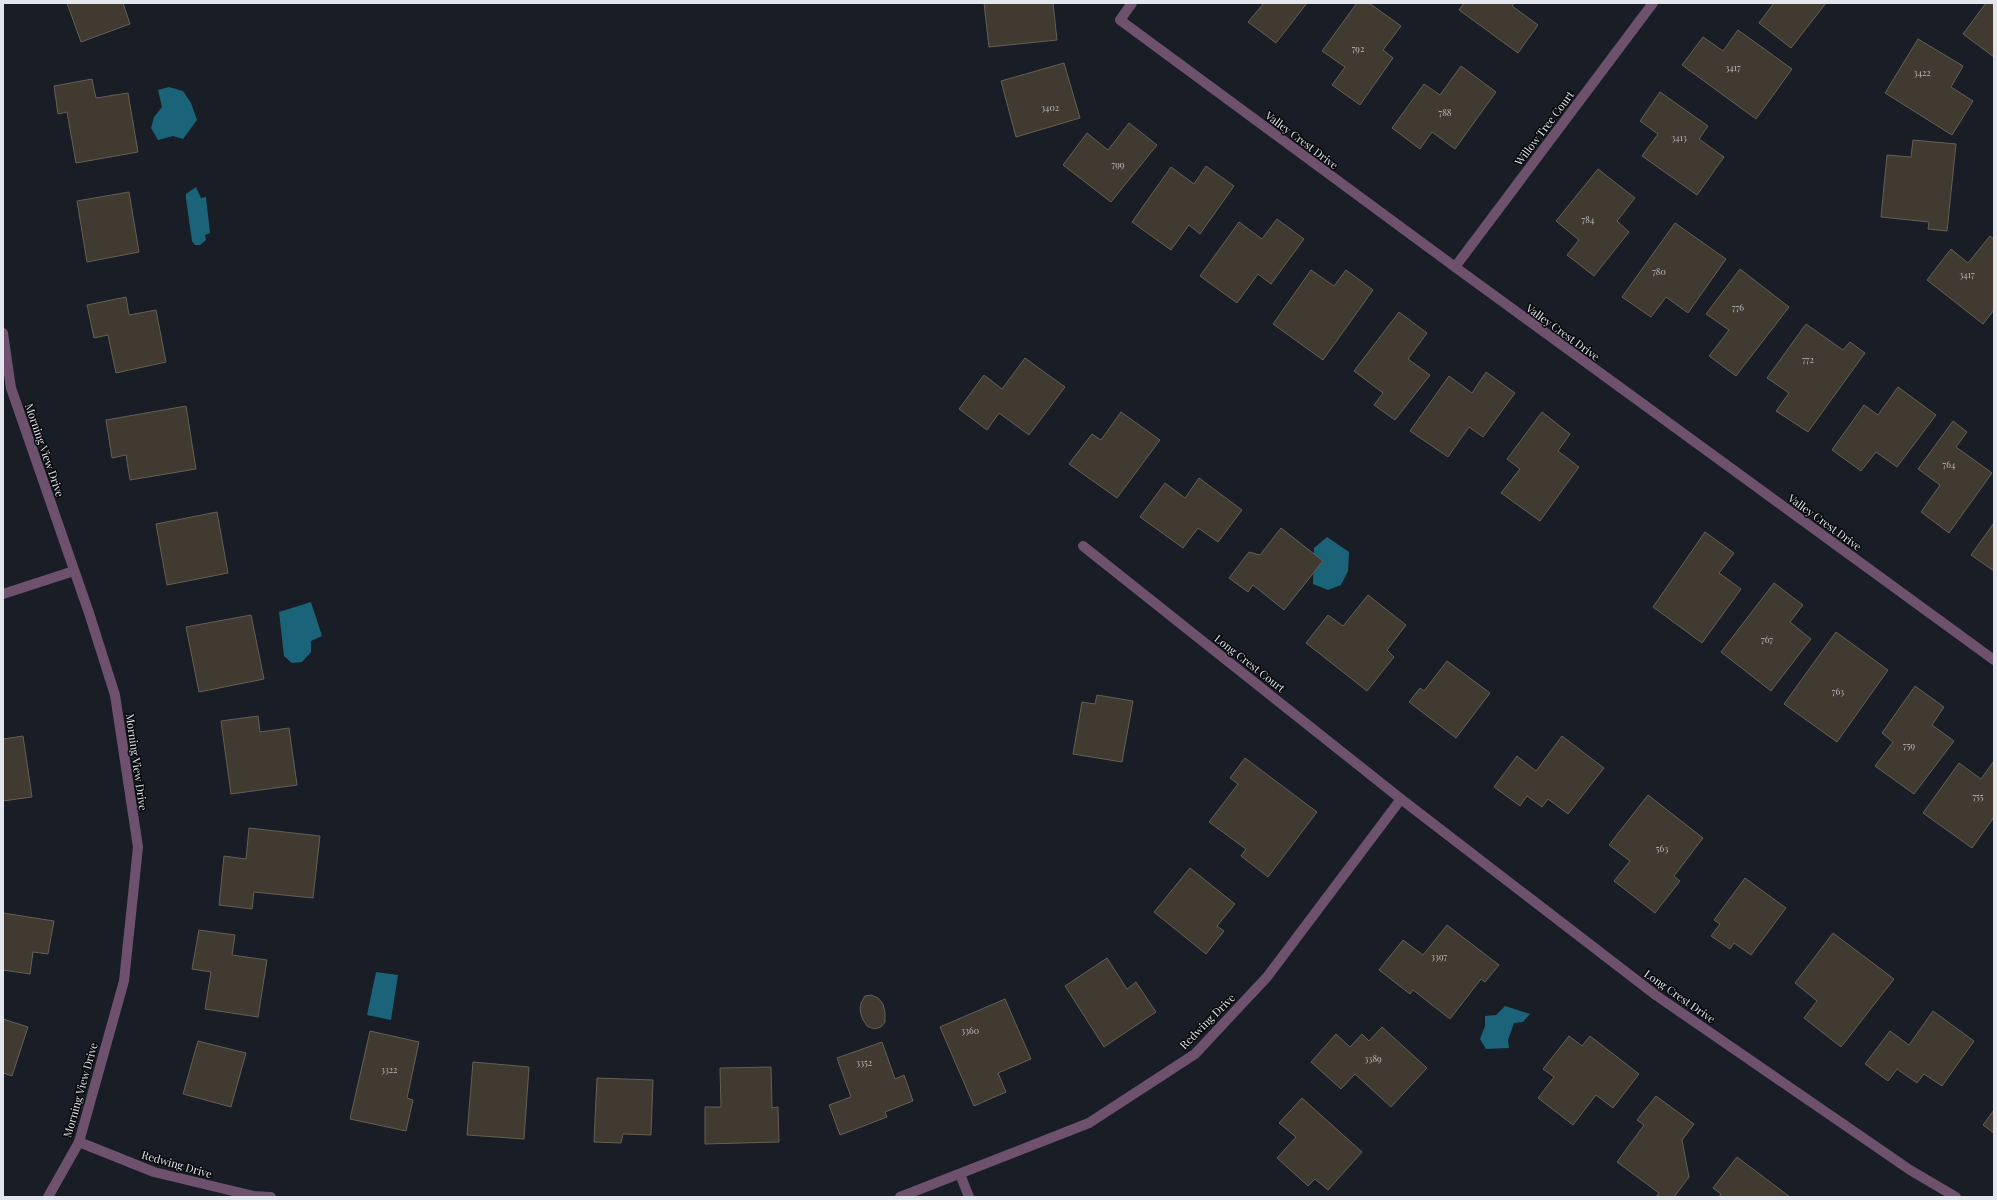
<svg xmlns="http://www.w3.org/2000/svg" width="1997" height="1200" font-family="'Playfair Display',serif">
<rect width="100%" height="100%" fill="#191d26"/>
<g fill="#1b6378">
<polygon points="169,87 183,91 191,103 197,120 183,139 173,136 158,140 151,128 154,117 162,107 158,90"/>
<polygon points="196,187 201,198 206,197 210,233 205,235 206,240 200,245 195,245 192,241 186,199 186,194"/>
<polygon points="1327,537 1349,552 1348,571 1341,585 1328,590 1313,584 1314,548"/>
<polygon points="311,602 322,636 311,641 311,652 302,662 292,663 284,656 279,612"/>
<polygon points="376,972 398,975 391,1020 367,1015"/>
<polygon points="1505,1006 1530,1014 1523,1022 1514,1023 1508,1040 1509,1048 1486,1049 1480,1039 1485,1026 1485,1016 1496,1015"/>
</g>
<g fill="#403a31" stroke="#665f55">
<polygon points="67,3 123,3 130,24 81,42"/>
<polygon points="984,3 1053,3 1057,40 989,47"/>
<polygon points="1264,3 1307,3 1276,43 1248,22"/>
<polygon points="1357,3 1369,3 1401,26 1383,50 1393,58 1360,105 1332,85 1345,67 1322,51"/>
<polygon points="1464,3 1514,3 1512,6 1538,25 1518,53 1459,10"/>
<polygon points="1774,3 1826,3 1791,48 1759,23"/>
<polygon points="1986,3 1994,3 1994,57 1963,34"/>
<polygon points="1738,30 1792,69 1756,119 1682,65 1703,37 1723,51"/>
<polygon points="1918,39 1963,66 1951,87 1973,101 1952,135 1885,93"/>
<polygon points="1064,63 1080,118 1016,137 1001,81"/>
<polygon points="1461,66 1496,92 1455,149 1432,132 1420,149 1392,128 1424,84 1440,95"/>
<polygon points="92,79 96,98 128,93 138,152 76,163 67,112 58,114 54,86"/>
<polygon points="1660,92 1708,126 1699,139 1724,157 1697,195 1642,156 1658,134 1640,121"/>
<polygon points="1129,123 1157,145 1111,202 1063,165 1087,133 1108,150"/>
<polygon points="1913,140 1956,144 1947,231 1928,229 1929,222 1881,217 1887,155 1911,157"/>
<polygon points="1206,166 1234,186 1200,234 1189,225 1171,250 1132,222 1171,167 1194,184"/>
<polygon points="1598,169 1635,198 1617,221 1629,232 1594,276 1567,255 1579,240 1556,221"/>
<polygon points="129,192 139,252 87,262 77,201"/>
<polygon points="1277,219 1304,239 1271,284 1258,274 1237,303 1200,276 1239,222 1262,239"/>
<polygon points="1675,223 1726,259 1688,313 1666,297 1651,317 1622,297"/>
<polygon points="1990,236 1994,239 1994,310 1983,324 1927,280 1951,249 1968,263"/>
<polygon points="1740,269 1789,307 1736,376 1709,356 1729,330 1706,314"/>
<polygon points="1311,270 1334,286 1346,270 1373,290 1323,360 1273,324"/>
<polygon points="126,297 129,315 156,310 166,362 116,373 108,335 94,338 87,305"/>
<polygon points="1399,312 1427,333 1408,359 1430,375 1395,420 1374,405 1383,393 1354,371"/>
<polygon points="1806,324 1843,350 1850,342 1865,353 1808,432 1776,411 1789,393 1767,378"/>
<polygon points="1025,358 1065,387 1029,435 999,413 987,430 959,409 984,375 1002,389"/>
<polygon points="1486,372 1515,393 1483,437 1469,427 1448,457 1410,431 1449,376 1472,393"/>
<polygon points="1898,387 1936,415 1897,467 1876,452 1861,471 1832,450 1864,405 1878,415"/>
<polygon points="186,406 196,469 130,480 126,455 112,458 106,420"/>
<polygon points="1121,412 1160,440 1117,498 1069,464 1092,434 1101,440"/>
<polygon points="1542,412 1570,434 1558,451 1579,467 1540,521 1501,493 1520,469 1507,459"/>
<polygon points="1953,421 1967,432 1956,447 1992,473 1949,533 1921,512 1940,485 1918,469"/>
<polygon points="1199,478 1242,510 1218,542 1198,528 1183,548 1140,517 1165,483 1185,498"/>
<polygon points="217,512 228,573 167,585 156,524"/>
<polygon points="1994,523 1994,571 1971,555"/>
<polygon points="1281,528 1323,561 1284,610 1253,585 1248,592 1229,578 1249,552 1260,555"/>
<polygon points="1705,532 1734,553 1719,573 1741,589 1702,643 1653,607"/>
<polygon points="1774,583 1803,605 1790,622 1811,639 1771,691 1721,652"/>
<polygon points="1368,595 1406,625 1387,650 1394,657 1367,691 1306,643 1328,615 1343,626"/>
<polygon points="251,615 264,679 199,692 186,627"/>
<polygon points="1836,632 1888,670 1837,742 1784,704"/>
<polygon points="1447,661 1490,693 1456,738 1409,702 1420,688 1424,691"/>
<polygon points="1915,686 1944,707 1932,725 1954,741 1914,794 1875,766 1893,742 1882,733"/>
<polygon points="1097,695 1133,701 1122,762 1073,754 1082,702 1095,704"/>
<polygon points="258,716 260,732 289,728 297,785 231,794 221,721"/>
<polygon points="23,736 32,797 3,801 3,739"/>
<polygon points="1562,736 1604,768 1568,814 1548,799 1542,807 1527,796 1520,806 1494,787 1517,756 1536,771"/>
<polygon points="1245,758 1317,812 1268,877 1241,856 1246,849 1209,822 1238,784 1230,778"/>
<polygon points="1994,761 1994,817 1972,848 1923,813 1959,763 1981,779"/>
<polygon points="1648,795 1703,838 1674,876 1680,881 1655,913 1614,881 1630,861 1609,845"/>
<polygon points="249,828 320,836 313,898 254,892 252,909 219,905 224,856 246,859"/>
<polygon points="1190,868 1235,904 1217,926 1224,931 1206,954 1154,912"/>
<polygon points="1745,878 1786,908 1751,955 1734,943 1730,949 1711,936 1720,924 1714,920"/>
<polygon points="3,913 54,921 48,954 33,952 30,974 3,970"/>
<polygon points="1447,925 1499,965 1485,982 1481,979 1450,1019 1413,990 1410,994 1379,970 1403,940 1423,955"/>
<polygon points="199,930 235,935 232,955 267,960 258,1017 205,1009 211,972 192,969"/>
<polygon points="1833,933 1894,979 1841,1047 1804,1018 1817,1001 1795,983"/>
<polygon points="1107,958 1127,989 1136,982 1156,1012 1104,1047 1065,986"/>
<polygon points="871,995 878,998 883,1004 885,1013 885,1022 881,1027 874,1029 867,1026 862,1018 860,1010 861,1003 865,996"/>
<polygon points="1005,999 1031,1059 998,1073 1006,1092 974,1106 940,1027"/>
<polygon points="1933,1011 1974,1041 1942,1086 1924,1074 1917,1083 1897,1069 1888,1081 1865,1064 1890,1031 1909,1045"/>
<polygon points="3,1019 28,1027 12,1076 3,1073"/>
<polygon points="1382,1027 1427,1068 1391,1107 1355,1074 1341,1089 1311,1062 1336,1034 1350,1047 1362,1034 1369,1041"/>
<polygon points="370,1031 419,1042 407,1098 413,1100 406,1131 350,1119"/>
<polygon points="1569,1036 1582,1046 1590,1036 1639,1074 1613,1108 1596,1095 1573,1125 1538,1098 1554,1077 1543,1069"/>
<polygon points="198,1041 246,1053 231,1107 183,1094"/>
<polygon points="882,1042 895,1079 904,1075 913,1101 885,1112 887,1117 840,1135 829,1105 851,1097 837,1058"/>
<polygon points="473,1062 529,1067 524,1139 467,1135"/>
<polygon points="771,1067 772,1108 778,1107 779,1142 705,1144 705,1107 721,1107 720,1068"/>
<polygon points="597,1078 653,1080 651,1135 623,1134 621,1143 594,1142"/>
<polygon points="1656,1096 1694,1124 1682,1140 1689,1177 1674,1197 1656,1197 1659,1193 1617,1162 1644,1125 1637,1120"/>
<polygon points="1302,1098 1362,1152 1328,1190 1315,1179 1308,1186 1277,1158 1296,1137 1279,1123"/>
<polygon points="1994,1110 1994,1133 1983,1125"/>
<polygon points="1737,1157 1790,1197 1719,1197 1721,1194 1713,1188"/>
</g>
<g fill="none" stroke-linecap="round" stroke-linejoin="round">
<g stroke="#6e516d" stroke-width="10">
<polyline points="1132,3 1120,20 1455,267 1994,660"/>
<polyline points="1455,267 1653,3"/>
<polyline points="3,333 11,388 89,613 115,695 138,847 124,981 79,1142 48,1197"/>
<polyline points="1083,546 1401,799 1657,996 1910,1170 1956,1197"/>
<polyline points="3,594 74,571"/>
<polyline points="79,1142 154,1172 254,1196 271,1197"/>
<polyline points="960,1174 969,1197"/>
<polyline points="900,1197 1089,1123 1195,1054 1267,977 1401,799"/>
</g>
</g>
<g text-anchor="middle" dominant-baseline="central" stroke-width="3" stroke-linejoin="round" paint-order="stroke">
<g font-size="9" fill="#babbbd">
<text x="1358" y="48">792</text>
<text x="1733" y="67">3417</text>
<text x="1922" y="72">3422</text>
<text x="1050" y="107">3402</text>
<text x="1445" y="112">788</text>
<text x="1679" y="137">3413</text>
<text x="1118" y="164">799</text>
<text x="1588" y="219">784</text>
<text x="1659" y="271">780</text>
<text x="1967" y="274">3417</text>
<text x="1738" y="307">776</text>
<text x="1808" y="359">772</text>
<text x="1949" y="464">764</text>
<text x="1767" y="639">767</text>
<text x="1838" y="691">763</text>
<text x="1909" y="745">759</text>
<text x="1978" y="796">755</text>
<text x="1662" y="848">563</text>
<text x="1439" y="956">3397</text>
<text x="970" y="1030">3360</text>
<text x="1373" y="1058">3389</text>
<text x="864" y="1062">3352</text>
<text x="389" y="1069">3322</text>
</g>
<g font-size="11" fill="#e3e6ec" stroke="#06080b">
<text transform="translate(1544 128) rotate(-53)">Willow Tree Court</text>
<text transform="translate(1302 140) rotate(37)">Valley Crest Drive</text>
<text transform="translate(1563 332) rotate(36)">Valley Crest Drive</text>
<text transform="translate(45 450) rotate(71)">Morning View Drive</text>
<text transform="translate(1825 522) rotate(36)">Valley Crest Drive</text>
<text transform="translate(1250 663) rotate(38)">Long Crest Court</text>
<text transform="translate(137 762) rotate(82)">Morning View Drive</text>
<text transform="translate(1680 996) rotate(35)">Long Crest Drive</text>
<text transform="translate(1207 1021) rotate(-45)">Redwing Drive</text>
<text transform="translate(80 1090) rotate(-74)">Morning View Drive</text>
<text transform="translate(177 1164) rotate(16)">Redwing Drive</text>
</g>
</g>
<rect width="1997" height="1200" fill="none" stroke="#e3e6ec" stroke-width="8"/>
</svg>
